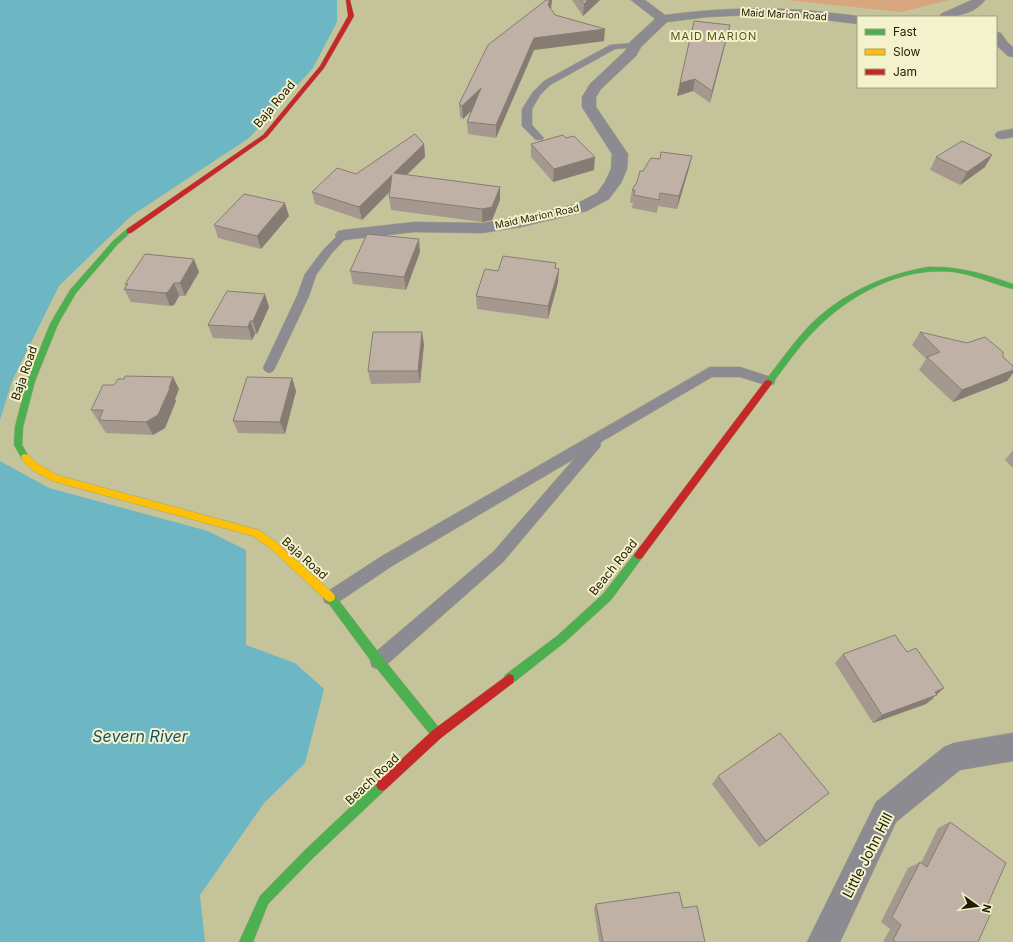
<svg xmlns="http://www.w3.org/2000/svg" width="1013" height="942" font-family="Inter,sans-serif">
<rect width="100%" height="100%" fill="#c5c39a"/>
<polygon fill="#d7a67c" points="787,0 949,0 901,12"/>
<g fill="#6db6c4">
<polygon points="0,0 337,0 337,22 313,68 249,138 131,216 59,286 12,381 0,420"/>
<polygon points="0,461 49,488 208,531 246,550 246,645 295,663 324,689 305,763 264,803 200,895 205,942 0,942"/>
</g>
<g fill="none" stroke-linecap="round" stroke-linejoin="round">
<defs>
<g id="lane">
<polygon points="635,43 638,43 639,45 638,47 615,49 550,85 540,95 532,109 532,125 542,136 544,138 542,140 536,140 522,126 522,109 533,92 544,81 610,45"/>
<polygon points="344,232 349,235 331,254 316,275 309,296 275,368 273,371 269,373 265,371 263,368 297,296 305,274 323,250 340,233"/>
<polygon points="710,367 740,367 774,378 775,381 774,384 769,386 740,377 712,377 601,442 600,447 503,562 384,667 378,669 372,667 370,661 372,655 493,552 574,459 392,566 337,603 331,605 325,603 323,598 325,593 382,556"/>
</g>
<g id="street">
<path d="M631 0H645L665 15C719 8 771 6 824 12 836 14 849 14 861 17H858V24L801 17 749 15 708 17 667 22 641 47 636 56 601 89 596 97V107L628 154 627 169 621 183 609 199 587 211 521 227 482 233 414 232 344 240 338 239 335 235 338 231 344 230 414 222 482 223 521 217 576 204 597 193 605 182 611 169 612 154 582 107V97L590 84 625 51 630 42 655 19Z"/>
<path d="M972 0H985C975 14 955 17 939 17L941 14Z"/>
<polygon points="996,32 1001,33 1008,43 1013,47 1013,57 1008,56 996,45"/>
<polygon points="1013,129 1013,137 1002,139 997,138 995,135 997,132"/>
<polygon points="1013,733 1013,761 960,770 896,822 840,942 807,942 876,802 944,747 954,743"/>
</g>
<g id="fast">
<polygon points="127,229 129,229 132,231 117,245 76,293 58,324 35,381 23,427 22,445 29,457 28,459 22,459 14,445 15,427 27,381 50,324 70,290 113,241"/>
<path d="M928 267C959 266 985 274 1013 284V289C993 284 975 275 954 272 903 266 850 294 815 330 798 347 785 367 771 385H765L764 383 765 381C779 363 793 343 809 326 842 293 883 275 928 267Z"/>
<polygon points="639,551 642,552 644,555 642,558 611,600 565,642 513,683 509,684 505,683 504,679 505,675 557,636 603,594 636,552"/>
<polygon points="330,592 334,594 382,657 441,730 443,734 441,738 437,740 433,738 374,665 326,600 325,597 326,594"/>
<polygon points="382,779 386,781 388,785 386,789 313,858 268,904 253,942 239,942 260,896 305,850 378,781"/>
</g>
<path id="slow" d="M25 454 28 455 38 464 57 475 259 530 276 542 334 594 335 597 334 600 330 602 326 600 270 548 253 536 52 481C40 474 27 469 21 457L22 455Z"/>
<g id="jam">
<polygon points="346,0 350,0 354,16 324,68 267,137 131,233 127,233 127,229 263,135 320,66 348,16"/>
<polygon points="768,380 771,381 772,383 771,385 642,558 639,559 636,558 634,555 636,552 765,381"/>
<polygon points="509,674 513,675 514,679 513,683 441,738 386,789 382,791 378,789 376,785 378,781 433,730"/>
</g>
</defs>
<use href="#lane" stroke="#a4a282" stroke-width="1"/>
<use href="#street" stroke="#a4a282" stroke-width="1"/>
<use href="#fast" stroke="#a4a282" stroke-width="1"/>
<use href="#slow" stroke="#a4a282" stroke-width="1"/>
<use href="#jam" stroke="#a4a282" stroke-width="1"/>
<use href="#lane" fill="#8b8b91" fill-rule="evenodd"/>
<use href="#street" fill="#8b8b91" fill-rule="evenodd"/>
<use href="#fast" fill="#4caf50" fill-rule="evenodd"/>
<use href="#slow" fill="#ffc107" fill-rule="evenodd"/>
<use href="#jam" fill="#c62828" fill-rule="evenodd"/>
</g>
<g fill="#a5988f">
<polygon points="546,0 552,0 551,9 555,15 604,41 534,50 496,138 468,134 467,122 472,110 463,119 460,117 459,104"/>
<polygon points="572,0 600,0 583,16"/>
<polygon points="730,25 710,103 693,91 677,96 680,83"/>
<polygon points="424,144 425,157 407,175 500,187 500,200 492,220 482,222 391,210 389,197 390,192 362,220 315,204 312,192 356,174"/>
<polygon points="531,144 594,170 553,182 531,157"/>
<polygon points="692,156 689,168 677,209 658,206 657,213 632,208 633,203 630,203 632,190 643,171 660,159"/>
<polygon points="936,157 985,167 960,185 930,170"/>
<polygon points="289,216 261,249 218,238 214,225"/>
<polygon points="420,252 406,290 353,284 350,271"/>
<polygon points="556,263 556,268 558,282 548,319 477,309 476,296 498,271"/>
<polygon points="199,272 185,296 179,296 174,305 170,306 131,302 124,289 126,286 125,284"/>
<polygon points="269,307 257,334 255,334 252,340 213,338 208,325"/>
<polygon points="920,332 1003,357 1013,366 1013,373 1007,381 953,402 919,370 926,359 912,345"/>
<polygon points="424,344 420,383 371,384 368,371"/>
<polygon points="173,377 179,389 175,399 176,401 165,428 153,435 106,433 91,410 114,385"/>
<polygon points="292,378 296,391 285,434 238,433 233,421"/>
<polygon points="1013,450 1013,468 1005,460"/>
<polygon points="843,654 934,698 926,704 873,723 835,663"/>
<polygon points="718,776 829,793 759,847 712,784"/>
<polygon points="950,822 986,908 978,942 883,942 890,929 881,922 908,868 920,862 921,863 938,828"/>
<polygon points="596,904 683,908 705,942 599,942 594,908"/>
</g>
<g fill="#867c74">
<polygon points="550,0 552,0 551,8 547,17 548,5"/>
<polygon points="588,0 600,0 583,16 584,4"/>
<polygon points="730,25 727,37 710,103 712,91"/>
<polygon points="605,29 604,41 534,50 496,138 496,125 534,38"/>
<polygon points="695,79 693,91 677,96 680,83"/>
<polygon points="481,88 481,101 463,119 462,106"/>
<polygon points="424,144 425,157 395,186 394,173"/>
<polygon points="992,155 985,167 960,185 967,172"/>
<polygon points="692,156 689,168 677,209 679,196"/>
<polygon points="595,157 594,170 553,182 554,169"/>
<polygon points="392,175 394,187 362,220 359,207"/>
<polygon points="500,187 500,200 492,220 482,222 482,209"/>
<polygon points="285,203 289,216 261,249 257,236"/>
<polygon points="419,239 420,252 406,290 404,277"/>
<polygon points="194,259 199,272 185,296 180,283"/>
<polygon points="559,269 558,282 548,319 548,306"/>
<polygon points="174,283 179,296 174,305 170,306 165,293"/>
<polygon points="265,294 269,307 257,334 253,321"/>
<polygon points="250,321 255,334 252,340 248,327"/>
<polygon points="422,332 424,344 420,383 418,371"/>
<polygon points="1013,370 1013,373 1007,381 953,402 962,390"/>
<polygon points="173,377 179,389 175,399 176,401 165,428 153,435 146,422 169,388"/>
<polygon points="292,378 296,391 285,434 280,422"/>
<polygon points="944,688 926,704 873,723 882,715"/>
<polygon points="829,793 820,800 759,847 766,841"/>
</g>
<g fill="#c0b1a6" stroke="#867c74">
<polygon points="546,0 550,0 548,5 555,15 605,29 534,38 496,125 467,122 481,88 462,106 459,104 488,45"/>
<polygon points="581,0 588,0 584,4"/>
<polygon points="694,21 730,25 712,91 695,79 680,83"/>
<polygon points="415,134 424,144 394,173 500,187 492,207 482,209 389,197 392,175 359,207 312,192 337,168 356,174"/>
<polygon points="563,135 566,138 574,136 595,157 554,169 531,144"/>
<polygon points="962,141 992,155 967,172 936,157"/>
<polygon points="661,152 692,156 679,196 660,193 659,200 634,195 635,190 632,190 637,182 640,171 643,171 651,158 660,159"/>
<polygon points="244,194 285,203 257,236 214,225"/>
<polygon points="367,234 419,239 404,277 350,271"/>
<polygon points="145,254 194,259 180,283 174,283 168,292 165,293 124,289 128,284 125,284"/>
<polygon points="503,256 556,263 555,268 559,269 548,306 476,296 485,269 498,271"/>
<polygon points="227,291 265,294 253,321 250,321 248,327 208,325"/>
<polygon points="373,332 422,332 418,371 368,371"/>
<polygon points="920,332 967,343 985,337 1003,352 1003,357 1013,366 1013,370 962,390 927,357 940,352"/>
<polygon points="125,376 173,377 169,388 170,388 158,415 146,422 99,420 103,410 91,410 103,385 114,385 118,379 124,379"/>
<polygon points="247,377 292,378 280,422 233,421"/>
<polygon points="895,635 907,652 916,648 944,688 935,692 937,695 882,715 843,654"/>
<polygon points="780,733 829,793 766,841 718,776"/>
<polygon points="950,822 1006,863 986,908 991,913 978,942 896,942 893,940 901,925 892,917 920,862 927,867"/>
<polygon points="679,892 683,908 697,906 705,942 603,942 596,904"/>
</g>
<g text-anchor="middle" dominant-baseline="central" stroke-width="4" stroke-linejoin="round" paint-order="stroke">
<g font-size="10" fill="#1f1d00" stroke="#f4f2cd">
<text transform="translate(784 14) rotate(3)">Maid Marion Road</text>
<text transform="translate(537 216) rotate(-12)">Maid Marion Road</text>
</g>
<g font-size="11" letter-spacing="1" fill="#58551b" stroke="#f4f2cd">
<text x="714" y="36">MAID MARION</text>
</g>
<g font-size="12" fill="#1f1d00" stroke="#f4f2cd">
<text transform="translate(274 104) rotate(-50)">Baja Road</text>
<text transform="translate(24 373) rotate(-71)">Baja Road</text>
<text transform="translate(305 558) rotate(42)">Baja Road</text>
<text transform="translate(613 567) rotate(-51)">Beach Road</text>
<text transform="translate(372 779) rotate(-43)">Beach Road</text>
</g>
<g font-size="14" fill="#1f1d00" stroke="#f4f2cd">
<text transform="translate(867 855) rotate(-63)">Little John Hill</text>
</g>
<g font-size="16" font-style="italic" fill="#195367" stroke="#f4f2cd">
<text x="140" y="736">Severn River</text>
</g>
</g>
<rect x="857" y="16" width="140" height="72" fill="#f4f2cd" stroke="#9f9d7b"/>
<rect x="865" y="29" width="20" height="6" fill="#4caf50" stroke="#9f9d7b"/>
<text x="893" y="36" font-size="12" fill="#1f1d00">Fast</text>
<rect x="865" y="49" width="20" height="6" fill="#ffc107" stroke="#9f9d7b"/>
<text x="893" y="56" font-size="12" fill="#1f1d00">Slow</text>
<rect x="865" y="69" width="20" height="6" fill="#c62828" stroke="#9f9d7b"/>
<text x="893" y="76" font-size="12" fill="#1f1d00">Jam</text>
<g transform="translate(977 906) rotate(104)" stroke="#f4f2cd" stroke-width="3" paint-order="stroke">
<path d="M0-3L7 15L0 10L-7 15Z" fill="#1f1d00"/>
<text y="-6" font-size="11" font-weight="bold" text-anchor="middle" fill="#1f1d00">N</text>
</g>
</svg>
